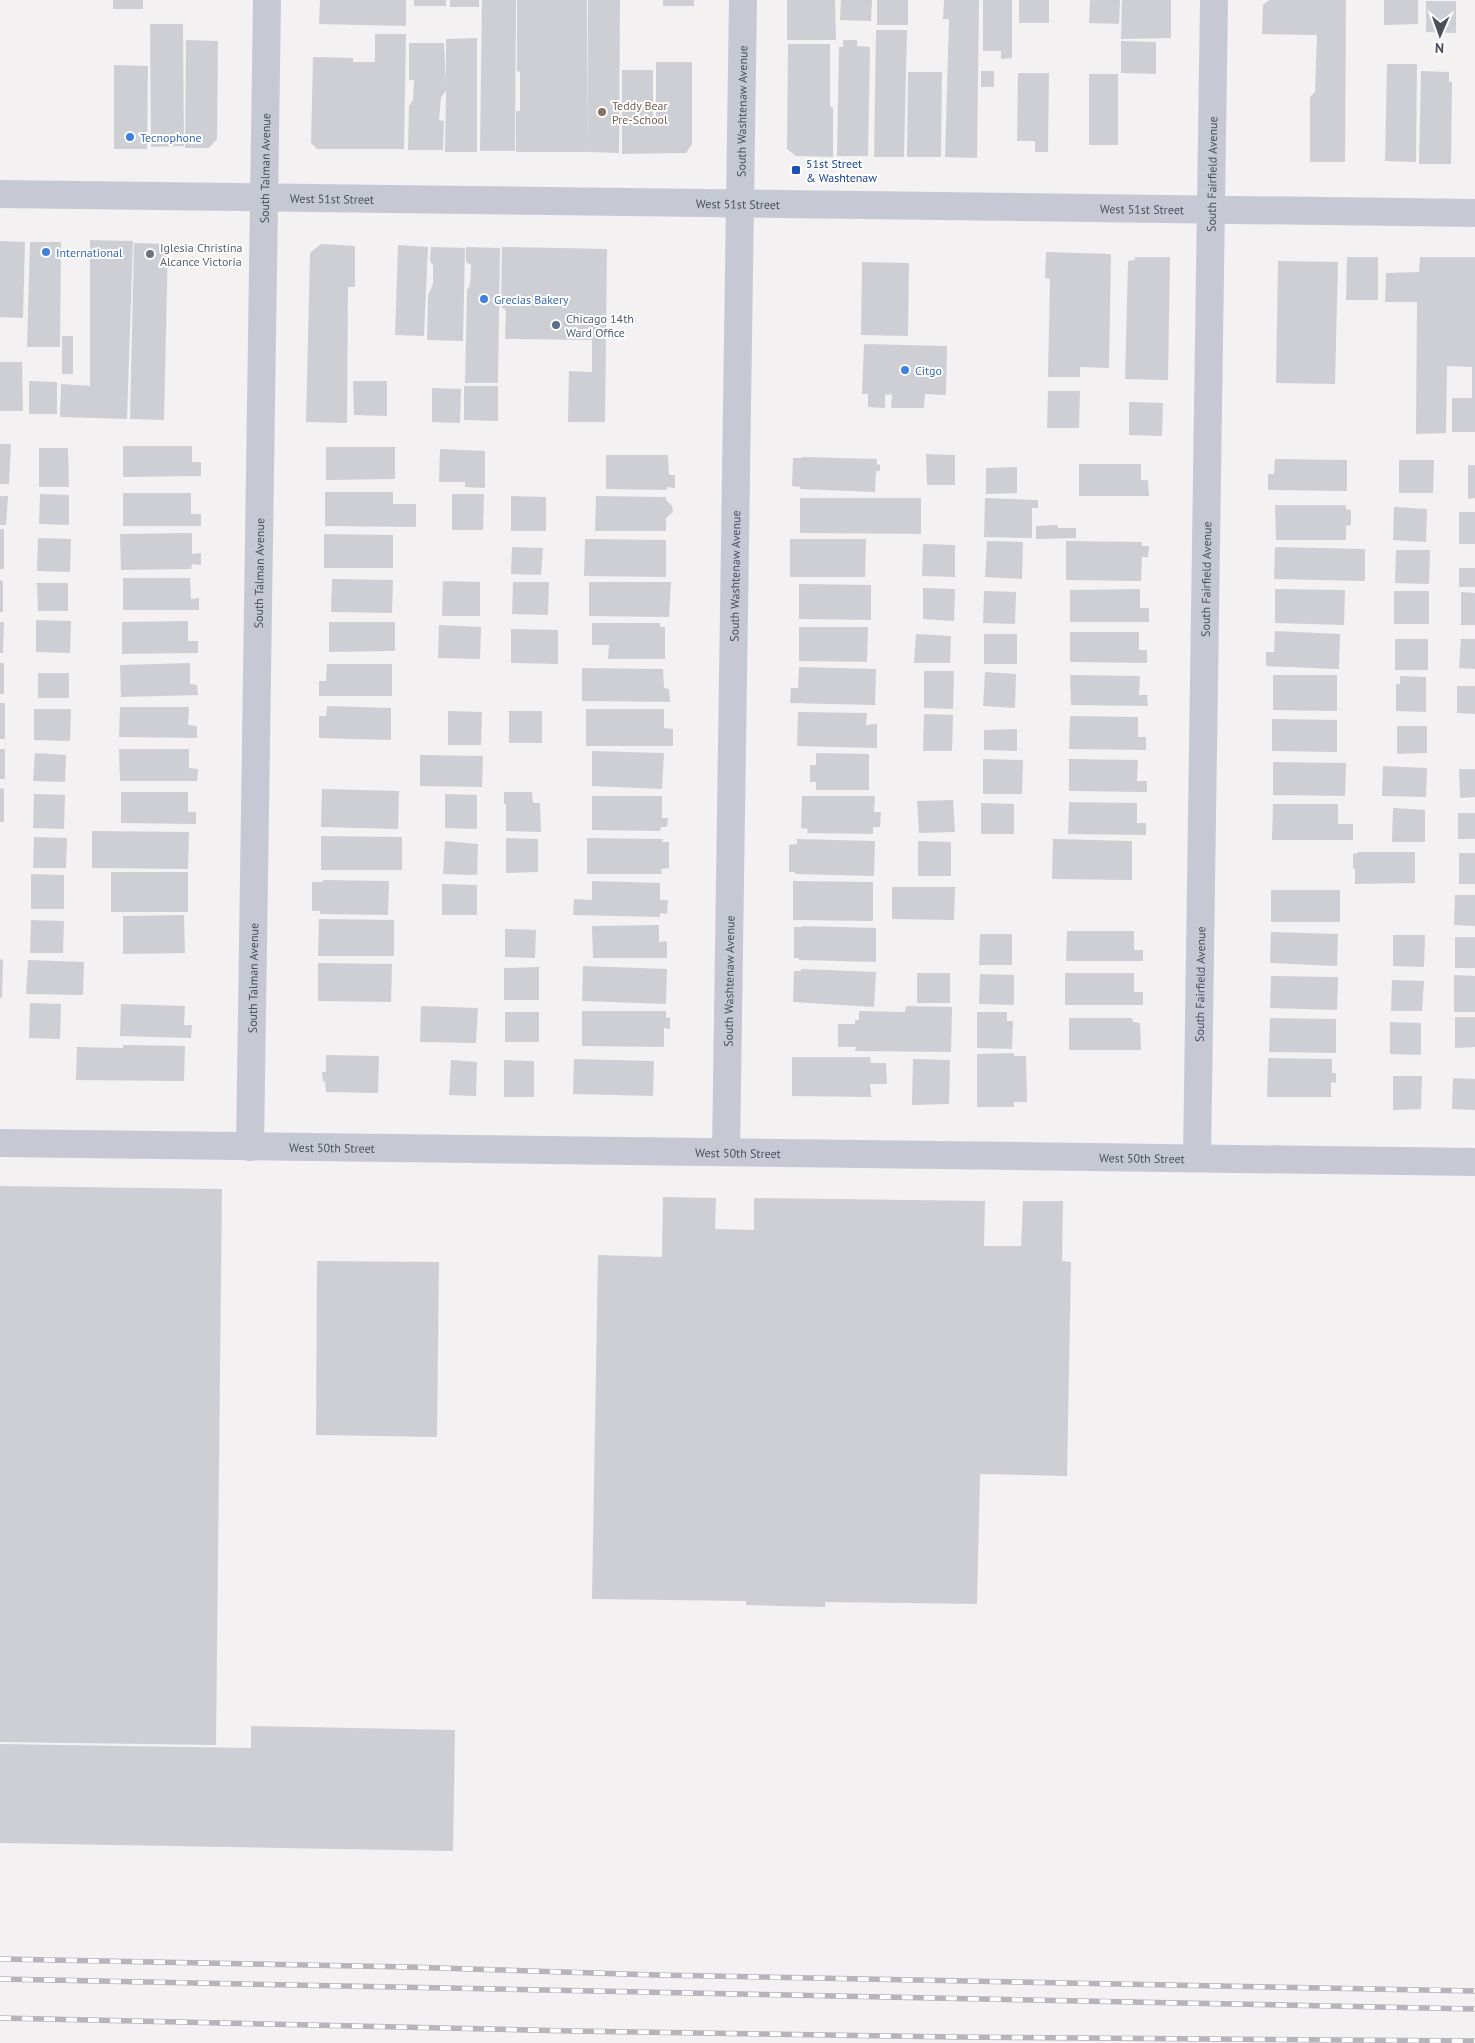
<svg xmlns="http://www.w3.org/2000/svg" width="1475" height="2043" font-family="'PT Sans',sans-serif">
<rect width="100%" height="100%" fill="#f3f1f1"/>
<g fill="#cecfd5">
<rect x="113" y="0" width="30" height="9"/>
<polygon points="320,0 406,0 406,26 319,24"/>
<rect x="414" y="0" width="32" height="6"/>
<rect x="450" y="0" width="29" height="7"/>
<polygon points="482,0 516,0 515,151 480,151"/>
<polygon points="517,0 587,0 587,152 516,152 516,111 520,111 520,72 517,71"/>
<polygon points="588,0 620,0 619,153 587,152"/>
<rect x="663" y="0" width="31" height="6"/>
<polygon points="787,0 835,0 836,40 787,40"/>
<polygon points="841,0 872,0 871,21 840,20"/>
<rect x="877" y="0" width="31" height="25"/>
<polygon points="944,0 979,0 977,158 945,157 949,19 943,19"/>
<polygon points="983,0 1012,0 1012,58 1001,59 1001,51 983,51"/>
<rect x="1019" y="0" width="30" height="23"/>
<polygon points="1090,0 1120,0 1119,24 1089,23"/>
<polygon points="1122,0 1171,0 1171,38 1121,39"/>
<polygon points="1269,0 1346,0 1345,162 1310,162 1310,97 1315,92 1317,35 1262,34 1263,5"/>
<polygon points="1384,0 1418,0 1418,24 1384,25"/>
<polygon points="1426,1 1456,1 1456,33 1426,32"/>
<polygon points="150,24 183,24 184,146 151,147"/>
<polygon points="876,30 907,30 904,157 874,157"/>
<polygon points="375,34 406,34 404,149 317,149 311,143 313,57 353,58 353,62 375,62"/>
<polygon points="477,38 477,152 445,152 446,90 441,98 439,120 444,121 443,150 408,150 409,106 413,100 414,80 409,80 409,43 444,43 446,84 446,39"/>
<polygon points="186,40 218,41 217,139 209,148 185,148"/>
<polygon points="843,40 857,40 857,46 870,47 868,156 837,156 839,47 843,47"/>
<polygon points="1121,41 1156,42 1156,74 1121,73"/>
<polygon points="788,44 830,44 830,106 833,108 833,157 796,156 787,149"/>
<polygon points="656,62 692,62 692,144 686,153 622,154 622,70 653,70 653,119 656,119"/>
<polygon points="1387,64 1417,64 1416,162 1385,161"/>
<polygon points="114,65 148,66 147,149 114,149"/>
<rect x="981" y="71" width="13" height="16"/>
<polygon points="1421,71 1449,72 1449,82 1452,82 1451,164 1419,164"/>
<polygon points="908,72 942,72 941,157 907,157"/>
<polygon points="1018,73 1049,73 1048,152 1035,152 1035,141 1017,141"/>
<rect x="1089" y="74" width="29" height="71"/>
<polygon points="90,240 133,241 127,419 60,417 61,384 90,386"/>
<polygon points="0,241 25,242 23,318 0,317"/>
<polygon points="30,242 61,242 60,347 27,347"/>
<polygon points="134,243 168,244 164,420 130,419"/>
<polygon points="321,244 355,246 355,287 348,287 347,423 306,422 310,253"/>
<polygon points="398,245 428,247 424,336 395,335"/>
<polygon points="431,247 465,248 463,341 427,340 428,295 433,284 433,265 430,261"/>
<polygon points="466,247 500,248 498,383 465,383 467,290 470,285 471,265 466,262"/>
<polygon points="502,247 607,249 605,422 568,422 569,371 592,372 592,340 505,339 506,311 501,306"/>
<polygon points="1046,252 1111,254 1109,368 1080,367 1080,377 1048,377 1050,279 1045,278"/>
<polygon points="1135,257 1170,257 1168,380 1125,379 1128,261 1135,260"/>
<polygon points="1347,257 1378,257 1378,300 1346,300"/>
<polygon points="1420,257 1475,257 1475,432 1452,432 1452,398 1472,398 1472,367 1447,366 1446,433 1416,434 1417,302 1385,302 1386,273 1419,272"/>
<polygon points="1278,261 1338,262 1335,384 1276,383"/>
<polygon points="862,262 909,263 908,336 861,335"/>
<rect x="62" y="336" width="11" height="38"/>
<polygon points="864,344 947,346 946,395 925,394 924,408 891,408 892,394 885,395 885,408 868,407 868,394 862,394"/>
<polygon points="0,362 22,362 23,411 0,411"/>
<polygon points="29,381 57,382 57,414 29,414"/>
<polygon points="353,381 387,381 387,416 354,415"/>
<polygon points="464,386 498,386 498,421 464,420"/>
<polygon points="432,388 461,389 460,423 432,422"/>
<polygon points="1048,391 1080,391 1079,428 1047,428"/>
<polygon points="1129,402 1163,403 1162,436 1129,435"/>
<polygon points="0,444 11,444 9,484 0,484"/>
<polygon points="123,446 192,446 192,462 201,462 201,476 123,477"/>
<polygon points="326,447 395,447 395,479 326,480"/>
<polygon points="39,448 68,448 69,487 39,487"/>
<polygon points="440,449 485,451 485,488 465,487 465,482 439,482"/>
<polygon points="926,454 955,455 955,485 927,485"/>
<polygon points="606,455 668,455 669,475 675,475 675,488 667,487 667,490 606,489"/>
<polygon points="802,457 877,459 877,464 880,465 880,471 876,471 875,492 800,489 800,487 792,486 793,458 802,458"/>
<polygon points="1275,459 1347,460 1347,491 1268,490 1268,474 1274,474"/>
<polygon points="1399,460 1434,460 1433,493 1399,493"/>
<polygon points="1079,464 1141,464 1141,480 1148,480 1149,496 1079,496"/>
<polygon points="1468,465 1475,465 1475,498 1468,499"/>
<polygon points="1017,467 1017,493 986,494 986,468"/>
<polygon points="325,492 393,492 393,504 416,504 416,527 325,526"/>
<polygon points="123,493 191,493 191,514 201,514 201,526 123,526"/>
<polygon points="40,494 69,495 69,525 39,524"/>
<polygon points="452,494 484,494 483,530 452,530"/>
<polygon points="0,496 8,496 6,525 0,525"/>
<polygon points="511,496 546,497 546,531 511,531"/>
<polygon points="596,496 666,497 666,500 672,506 673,512 666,518 666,531 595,531"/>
<polygon points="800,498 921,498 921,534 800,533"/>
<polygon points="985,498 1038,500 1038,508 1032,508 1032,538 984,537"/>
<polygon points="1275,505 1346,505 1346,509 1351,510 1351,525 1346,526 1346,540 1276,540"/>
<polygon points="1394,507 1427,509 1426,542 1393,540"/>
<rect x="1459" y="512" width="16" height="32"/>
<polygon points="1058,525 1058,528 1076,528 1076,538 1036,539 1036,526"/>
<rect x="0" y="529" width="4" height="40"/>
<polygon points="192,533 192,554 201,553 201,565 192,564 191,569 121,570 120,534"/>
<polygon points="324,534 393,535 393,568 324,568"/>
<polygon points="38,538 71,539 70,572 37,571"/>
<polygon points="585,539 666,540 666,577 584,576"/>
<polygon points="790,539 866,539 865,577 790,577"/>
<polygon points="987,541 1023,542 1022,579 985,577"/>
<polygon points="1066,541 1142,542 1142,546 1149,546 1148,557 1142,557 1141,581 1066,580"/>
<polygon points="923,544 955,545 955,577 922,576"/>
<polygon points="512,547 543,548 541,575 511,574"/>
<polygon points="1275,547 1365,549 1365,581 1274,579"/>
<polygon points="1396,550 1430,550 1429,584 1395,583"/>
<rect x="1459" y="568" width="16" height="19"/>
<polygon points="123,578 190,578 191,599 199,598 199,610 123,610"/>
<polygon points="332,579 393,580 392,613 331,612"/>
<polygon points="0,580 3,581 3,612 0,612"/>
<polygon points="443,581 480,582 480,616 442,616"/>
<polygon points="513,582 549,582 548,615 512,614"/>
<polygon points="589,582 671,582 669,617 589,616"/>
<polygon points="37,583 68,583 68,611 38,611"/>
<polygon points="799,584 871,585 871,620 799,619"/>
<polygon points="923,588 955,589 954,621 923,619"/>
<polygon points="1140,589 1140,608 1149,608 1149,622 1070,622 1070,590"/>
<polygon points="1275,589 1345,590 1344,625 1275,623"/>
<polygon points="984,591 1016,592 1015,624 983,623"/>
<rect x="1394" y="591" width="35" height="33"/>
<polygon points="1461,592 1475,593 1475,625 1461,625"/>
<polygon points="36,620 71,621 70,653 36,652"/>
<polygon points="188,621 188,641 198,641 198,653 122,654 122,622"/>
<polygon points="0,622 4,622 3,653 0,653"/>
<polygon points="329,622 395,622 395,651 329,652"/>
<polygon points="592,623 660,623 660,627 665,627 665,659 608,659 609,645 592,645"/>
<polygon points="439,625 481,627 480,659 438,658"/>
<polygon points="799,627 868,627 867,662 799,661"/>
<polygon points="511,629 558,630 558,664 511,663"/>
<polygon points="1275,631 1340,634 1339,669 1266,666 1266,652 1274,652"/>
<polygon points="1070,632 1139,632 1139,650 1147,650 1147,663 1070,662"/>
<polygon points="916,634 951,636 950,663 914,663"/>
<rect x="984" y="634" width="33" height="30"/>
<rect x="1395" y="639" width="33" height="31"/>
<polygon points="1461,639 1475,639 1475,669 1459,668"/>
<rect x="0" y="663" width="4" height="31"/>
<polygon points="190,663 190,684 197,685 198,695 121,697 120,665"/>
<polygon points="327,664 392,664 392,696 319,696 319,681 326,681"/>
<polygon points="799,667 876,669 875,705 790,703 791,688 798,688"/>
<polygon points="582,668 663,669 664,688 669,689 670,702 582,701"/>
<polygon points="924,671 954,671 953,709 924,708"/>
<polygon points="985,672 1016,674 1015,708 983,706"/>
<rect x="38" y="673" width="31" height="25"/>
<polygon points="1070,675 1140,676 1139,695 1147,695 1148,706 1071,705"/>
<polygon points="1273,675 1337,675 1337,711 1273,710"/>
<polygon points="1400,676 1426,677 1426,712 1396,711 1396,684 1400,684"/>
<polygon points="1457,686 1475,686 1475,714 1457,713"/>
<rect x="0" y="703" width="5" height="36"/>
<polygon points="327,706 391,708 391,740 319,738 319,716 326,716"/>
<polygon points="120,707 189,707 188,725 197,726 197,738 119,737"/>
<polygon points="34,709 71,709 70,741 34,740"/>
<polygon points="586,709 664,709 664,728 673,729 673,746 586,746"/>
<polygon points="448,711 482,712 481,745 448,745"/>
<rect x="509" y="711" width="33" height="32"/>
<polygon points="798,712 867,713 866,725 877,724 877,748 797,746"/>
<polygon points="924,714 953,715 952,751 923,751"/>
<polygon points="1070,716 1138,717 1138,737 1146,737 1146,750 1069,749"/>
<polygon points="1272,719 1337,720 1337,752 1272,751"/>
<polygon points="1397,726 1427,726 1427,753 1397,754"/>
<polygon points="1017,729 1017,751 984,750 984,730"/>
<rect x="0" y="749" width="5" height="30"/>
<polygon points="119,749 189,749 189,768 198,769 197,781 120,781"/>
<polygon points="592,751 664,753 662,789 592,786"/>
<polygon points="35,753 66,755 65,782 33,781"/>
<polygon points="816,753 869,754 869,790 816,790 816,782 810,782 810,765 816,765"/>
<polygon points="420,755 483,756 482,787 420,786"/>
<polygon points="983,759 1023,760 1022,794 983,794"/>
<polygon points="1069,759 1138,760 1137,781 1147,781 1147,792 1069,791"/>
<polygon points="1273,762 1346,763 1345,796 1273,795"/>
<polygon points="1383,766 1427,768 1426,797 1382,796"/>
<polygon points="1459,769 1475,769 1475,797 1460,798"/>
<polygon points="0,788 4,789 4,822 0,822"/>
<polygon points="322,789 399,791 398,829 321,827"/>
<polygon points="121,792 188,792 188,812 196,812 196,824 121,823"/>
<polygon points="504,792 532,792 533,803 540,803 541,832 506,831 506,804 504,804"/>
<polygon points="34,794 65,795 64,829 33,828"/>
<polygon points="445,794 477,795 477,829 445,828"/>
<polygon points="592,796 662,796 662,818 668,818 667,827 661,827 660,831 592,830"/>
<polygon points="802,796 875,796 874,812 881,812 880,827 873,827 873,834 807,833 808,829 801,828"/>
<polygon points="953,800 955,832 919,833 917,801"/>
<polygon points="1069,802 1137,803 1137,823 1146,823 1146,835 1068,834"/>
<polygon points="981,803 1014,804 1014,834 981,834"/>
<polygon points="1273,804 1338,804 1338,824 1353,824 1353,840 1272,840"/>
<polygon points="1393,808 1425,810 1425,842 1392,842"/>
<rect x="1458" y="813" width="17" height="26"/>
<polygon points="92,831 189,832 188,869 92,868"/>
<polygon points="321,836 402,837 402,870 321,870"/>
<polygon points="34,837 67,838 66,868 33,868"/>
<polygon points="506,838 538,839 538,872 506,873"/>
<polygon points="587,838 663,839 662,842 669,842 669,868 661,869 662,874 587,874"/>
<polygon points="797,839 875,841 874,876 795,874 795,872 789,872 789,845 797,844"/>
<polygon points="1053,839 1132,841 1132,880 1052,879"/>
<polygon points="445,841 478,844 477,875 443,874"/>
<polygon points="918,841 951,842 951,876 918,876"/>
<polygon points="1358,852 1415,852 1415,883 1355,884 1355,869 1353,869 1353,854 1358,853"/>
<rect x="1459" y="853" width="16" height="31"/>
<rect x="111" y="872" width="77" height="40"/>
<polygon points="31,874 64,875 64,909 31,909"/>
<polygon points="323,880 389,881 388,915 320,914 320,911 312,911 312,882 323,882"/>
<polygon points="592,881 660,883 660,900 668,900 667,914 660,913 660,917 573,915 574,899 592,900"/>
<polygon points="793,881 873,882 873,921 793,920"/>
<polygon points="442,884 477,885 477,915 442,915"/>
<polygon points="892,887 955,887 954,920 892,919"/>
<rect x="1271" y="890" width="69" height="32"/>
<polygon points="1455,895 1475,895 1475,926 1454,925"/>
<polygon points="184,915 185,953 123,954 123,916"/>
<polygon points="319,919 394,920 394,956 318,956"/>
<polygon points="31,920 64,921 63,953 30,953"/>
<polygon points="659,925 659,942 667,941 667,958 593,958 592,926"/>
<polygon points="802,926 876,928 876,962 799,960 799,958 794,958 794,927 802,927"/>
<polygon points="505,929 536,930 535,958 505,957"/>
<polygon points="1067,931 1134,931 1134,950 1143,950 1143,961 1066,961"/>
<polygon points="1271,932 1338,934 1337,966 1270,963"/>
<polygon points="980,934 1012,934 1012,965 979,965"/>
<polygon points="1393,935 1425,935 1424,967 1393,966"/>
<rect x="1455" y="937" width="20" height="31"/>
<polygon points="0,959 3,960 2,998 0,998"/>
<polygon points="28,960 84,962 83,995 26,994"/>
<polygon points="318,963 392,964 391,1002 318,1001"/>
<polygon points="583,966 667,969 666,1004 582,1001"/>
<polygon points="539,967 539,1000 504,1000 504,968"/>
<polygon points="801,969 876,972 874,1007 793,1002 794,971 801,971"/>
<rect x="917" y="973" width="33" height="30"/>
<polygon points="1065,973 1134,973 1134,992 1143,992 1143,1005 1065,1005"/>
<polygon points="980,974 1014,975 1014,1005 979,1004"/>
<polygon points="1454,975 1475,976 1475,1012 1454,1012"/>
<polygon points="1271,976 1338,977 1337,1010 1270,1008"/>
<polygon points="1392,980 1424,981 1422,1011 1391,1011"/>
<polygon points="30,1003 61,1004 60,1039 29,1038"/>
<polygon points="121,1004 185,1006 184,1025 192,1025 191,1038 120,1036"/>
<polygon points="421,1006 478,1008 476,1043 420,1042"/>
<polygon points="906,1006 952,1007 951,1052 855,1051 856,1047 838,1047 838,1024 855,1024 855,1020 859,1020 859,1011 905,1012"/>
<polygon points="582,1011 666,1011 666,1018 670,1017 670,1029 664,1028 664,1047 582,1046"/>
<rect x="505" y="1012" width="34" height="30"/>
<polygon points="977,1012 1007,1012 1007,1021 1013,1021 1012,1049 977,1048"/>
<polygon points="1455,1017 1475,1017 1475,1047 1455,1048"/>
<polygon points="1069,1018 1132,1018 1133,1022 1140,1023 1141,1050 1069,1050"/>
<polygon points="1270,1018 1336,1019 1336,1053 1269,1052"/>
<polygon points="1390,1022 1421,1023 1421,1055 1390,1054"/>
<polygon points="123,1045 185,1046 184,1081 76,1080 77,1047 123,1048"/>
<polygon points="1014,1053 1014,1056 1026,1056 1027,1102 1014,1102 1014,1107 977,1107 977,1054"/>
<polygon points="326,1055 379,1056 378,1093 326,1092 325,1082 323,1081 322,1072 326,1072"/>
<polygon points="792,1057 870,1057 871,1063 886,1063 887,1084 870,1084 871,1097 792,1096"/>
<polygon points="1268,1058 1332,1059 1332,1073 1336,1073 1336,1083 1331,1082 1331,1097 1267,1097"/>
<polygon points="574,1059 654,1061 653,1096 573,1094"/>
<polygon points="913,1059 950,1060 949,1104 912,1105"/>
<polygon points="451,1060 477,1062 476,1096 449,1095"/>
<polygon points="504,1060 534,1061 534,1097 504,1097"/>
<polygon points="1393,1076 1422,1076 1421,1109 1393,1110"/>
<polygon points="1453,1078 1475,1079 1475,1110 1452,1109"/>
<polygon points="0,1186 222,1189 216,1745 0,1742"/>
<polygon points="663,1197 716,1198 715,1229 754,1230 754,1198 985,1201 984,1246 1021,1246 1023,1201 1063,1201 1062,1261 1071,1262 1067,1476 980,1474 977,1604 825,1602 825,1607 746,1605 746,1601 592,1599 598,1255 662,1257"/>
<polygon points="317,1261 439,1262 437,1437 316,1435"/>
<polygon points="251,1726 455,1730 453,1851 0,1843 0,1744 251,1748"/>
</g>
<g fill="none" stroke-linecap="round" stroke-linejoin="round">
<g stroke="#c6c9d4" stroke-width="28">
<path id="s1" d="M0 1143 1475 1162"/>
<path id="s2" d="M250 1147 267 0"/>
<path id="s3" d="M726 1152 743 0"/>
<path id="s4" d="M1197 1158 1214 0"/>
</g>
<path stroke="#c6c9d4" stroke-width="28" id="s5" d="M0 194 1475 213"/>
<defs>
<g id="rail">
<polyline points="0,1959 407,1967 656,1975 1475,1991"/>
<polyline points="0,1979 1475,2009"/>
<polyline points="0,2018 571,2031 954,2037 1475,2041"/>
</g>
</defs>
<use href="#rail" stroke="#b4b4ba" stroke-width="5.5"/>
<use href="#rail" stroke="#fff" stroke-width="4" stroke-dasharray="11" stroke-linecap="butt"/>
</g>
<circle fill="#8d6e63" stroke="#fff" stroke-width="2" cx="602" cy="112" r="5"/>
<g fill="#3f7fe0" stroke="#fff" stroke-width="2">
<circle cx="130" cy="137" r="5"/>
<circle cx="46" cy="252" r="5"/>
<circle cx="484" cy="299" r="5"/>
<circle cx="905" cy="370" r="5"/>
</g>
<rect fill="#1a4fb4" stroke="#fff" stroke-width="2" x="791" y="165" width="10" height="10" rx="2.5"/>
<circle fill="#6b7280" stroke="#fff" stroke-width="2" cx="150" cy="254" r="5"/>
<circle fill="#5c6f8a" stroke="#fff" stroke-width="2" cx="556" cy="325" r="5"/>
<g text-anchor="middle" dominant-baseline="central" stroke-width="4" stroke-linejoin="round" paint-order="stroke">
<g font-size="12" fill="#785e54" stroke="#fff" text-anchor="start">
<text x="612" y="105">Teddy Bear<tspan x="612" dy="14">Pre-School</tspan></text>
</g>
<g font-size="12" fill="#4a4f5c" stroke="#fff">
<text stroke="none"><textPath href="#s3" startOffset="1041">South Washtenaw Avenue</textPath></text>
<text stroke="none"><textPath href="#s2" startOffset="979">South Talman Avenue</textPath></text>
<text stroke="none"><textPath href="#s4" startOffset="984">South Fairfield Avenue</textPath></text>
<text stroke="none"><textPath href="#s5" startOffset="332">West 51st Street</textPath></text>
<text stroke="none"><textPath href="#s5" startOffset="738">West 51st Street</textPath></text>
<text stroke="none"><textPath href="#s5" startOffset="1142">West 51st Street</textPath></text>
<text stroke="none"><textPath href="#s2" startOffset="574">South Talman Avenue</textPath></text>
<text stroke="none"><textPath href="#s3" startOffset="576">South Washtenaw Avenue</textPath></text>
<text stroke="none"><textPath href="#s4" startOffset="579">South Fairfield Avenue</textPath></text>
<text stroke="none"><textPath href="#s2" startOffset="169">South Talman Avenue</textPath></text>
<text stroke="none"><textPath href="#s3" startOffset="171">South Washtenaw Avenue</textPath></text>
<text stroke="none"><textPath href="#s4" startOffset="174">South Fairfield Avenue</textPath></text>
<text stroke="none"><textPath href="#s1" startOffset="332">West 50th Street</textPath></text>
<text stroke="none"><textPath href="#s1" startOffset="738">West 50th Street</textPath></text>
<text stroke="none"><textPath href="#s1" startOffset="1142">West 50th Street</textPath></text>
</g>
<g font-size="12" fill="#366cbe" stroke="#fff" text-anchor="start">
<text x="140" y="137">Tecnophone</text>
<text x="56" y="252">International</text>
<text x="494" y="299">Grecias Bakery</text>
<text x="915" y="370">Citgo</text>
</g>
<g font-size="12" fill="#164399" stroke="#fff" text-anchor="start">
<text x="806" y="163">51st Street<tspan x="806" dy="14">&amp; Washtenaw</tspan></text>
</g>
<g font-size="12" fill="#5b616d" stroke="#fff" text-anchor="start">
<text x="160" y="247">Iglesia Christina<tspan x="160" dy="14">Alcance Victoria</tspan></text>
</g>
<g font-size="12" fill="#4e5e75" stroke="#fff" text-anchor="start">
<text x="566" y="318">Chicago 14th<tspan x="566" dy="14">Ward Office</tspan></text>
</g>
</g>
<g transform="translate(1440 35) rotate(182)" stroke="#ffffff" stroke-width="4" paint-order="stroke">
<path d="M0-4L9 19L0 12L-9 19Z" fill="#4a4f5c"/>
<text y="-8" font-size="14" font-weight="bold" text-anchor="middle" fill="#4a4f5c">N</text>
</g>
</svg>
